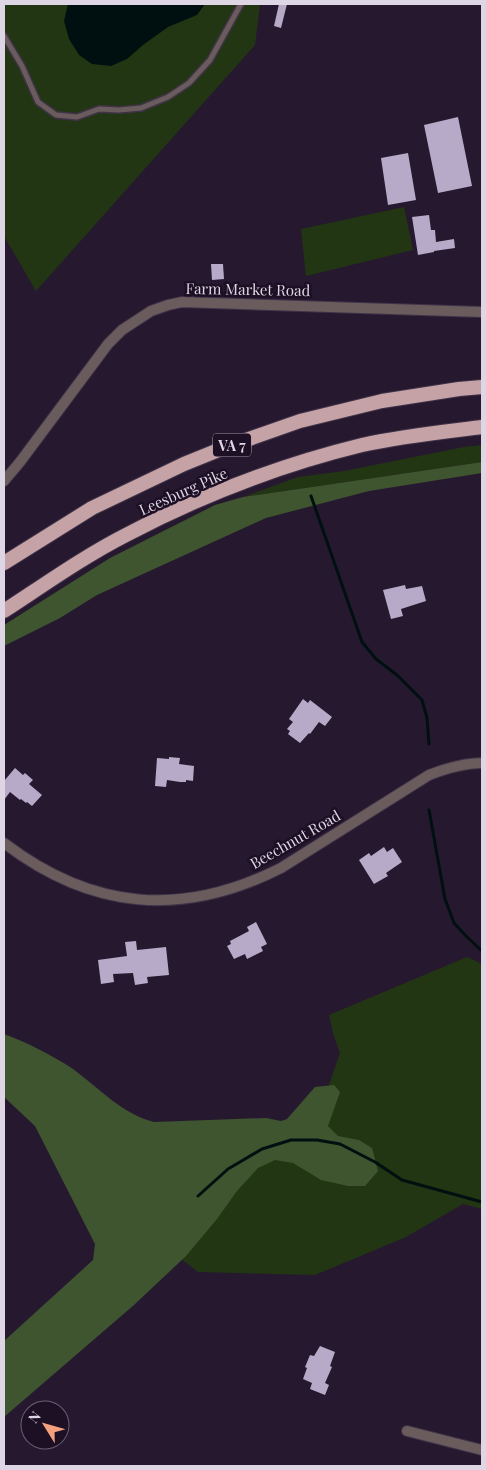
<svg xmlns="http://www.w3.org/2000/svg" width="486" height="1470" font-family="'Playfair Display',serif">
<rect width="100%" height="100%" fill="#26192f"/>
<g fill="#223613">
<polygon points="4,4 260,4 255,45 36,291 4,236"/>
<polygon points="404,207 413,250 306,276 301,229"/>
<polygon points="482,445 482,462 243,497 298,477 344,471 464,447"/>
<polygon points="467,957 482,964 482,1209 463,1204 406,1237 315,1275 198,1272 175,1254 324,1099 340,1053 333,1033 329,1015"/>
</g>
<g fill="#3e552f">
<polygon points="482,462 482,473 369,491 266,518 97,595 60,618 4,646 4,625 110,558 215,505 243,497"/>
<path d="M4 1034C28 1043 52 1055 73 1069 99 1088 122 1114 154 1122L266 1118 281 1121 287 1119 315 1087 334 1085 340 1092 328 1126 338 1136 359 1140 372 1148 378 1171 365 1186H348L321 1180 293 1163 275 1160 258 1168 237 1191 217 1219 186 1256 134 1305 4 1417V1341L93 1260 95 1244 35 1126 4 1097Z"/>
</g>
<polygon fill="#001010" points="68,4 205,4 197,15 168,27 143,45 127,59 111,66 92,64 79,55 69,39 64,21"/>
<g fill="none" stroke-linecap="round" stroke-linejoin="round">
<g stroke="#001010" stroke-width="3">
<polyline points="311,496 362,642 376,659 397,675 422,700 427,718 429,744"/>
<polyline points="429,810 445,899 454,923 466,936 482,951"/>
<polyline points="198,1196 228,1169 262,1149 291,1140 317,1140 340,1144 375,1162 402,1180 482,1202"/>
</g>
</g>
<g fill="#b7aac8">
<polygon points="279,4 287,4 281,28 274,26"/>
<polygon points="458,117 472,186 438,193 424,125"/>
<polygon points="408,153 416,200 388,205 381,158"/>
<polygon points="429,215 431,230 435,230 436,242 454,239 455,248 434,251 434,252 418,255 412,217"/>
<polygon points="211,264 223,264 224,279 212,280"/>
<polygon points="405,585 406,589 422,586 426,601 401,609 403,616 391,619 383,590"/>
<polygon points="303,699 308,703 310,700 332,717 325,726 319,722 310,734 309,733 300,743 288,734 290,731 287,729 293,722 289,719"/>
<polygon points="169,757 180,758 179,764 194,766 193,781 186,780 186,782 180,782 167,780 166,787 155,786 157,758 169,759"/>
<polygon points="15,768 23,775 25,773 33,780 29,784 42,795 32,806 27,802 26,803 21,799 20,800 10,792 4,800 4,781"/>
<polygon points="384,847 387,852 393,848 402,862 386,873 388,876 374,884 359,860 369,853 371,856"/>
<polygon points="256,922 267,944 261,947 263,951 247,959 245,954 234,959 227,946 231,944 230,941 249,931 247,927"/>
<polygon points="136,941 137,950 166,947 169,975 147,977 148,983 135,985 133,973 113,974 114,982 101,984 98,960 127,956 125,942"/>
<polygon points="320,1346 335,1352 330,1366 332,1367 325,1383 329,1385 325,1395 310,1389 312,1383 303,1379 307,1368 305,1367 310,1355 314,1356"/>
</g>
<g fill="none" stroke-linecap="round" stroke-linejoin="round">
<defs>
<polyline id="service" points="4,36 22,66 38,102 56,115 77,117 99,109 119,110 141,108 168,97 189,83 210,60 241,4"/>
<g id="minor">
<polyline points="4,481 20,462 108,344 122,330 151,311 168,305 182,302 482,312"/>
<path d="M4 843C92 910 182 918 281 868L429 775C447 768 463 763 482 763"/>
<polyline points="407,1431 482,1450"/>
</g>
<g id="trunk">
<polyline points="4,563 92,508 184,464 226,447 300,421 382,401 459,389 482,387"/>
<path d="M4 611C44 585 83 557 126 535 200 496 280 465 362 445 402 436 442 432 482 427"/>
</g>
</defs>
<use href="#service" stroke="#403348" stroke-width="8"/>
<use href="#minor" stroke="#403348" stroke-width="12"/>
<use href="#trunk" stroke="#403348" stroke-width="16"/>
<use href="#service" stroke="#6a5b5d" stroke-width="5"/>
<use href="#minor" stroke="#6a5b5d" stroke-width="10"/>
<use href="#trunk" stroke="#c5a2a6" stroke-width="14"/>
</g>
<g text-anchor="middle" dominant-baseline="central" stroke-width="5" stroke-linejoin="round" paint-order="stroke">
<rect fill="#1d1025" stroke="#a59bab" stroke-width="1" x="213" y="433.5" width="38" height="23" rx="4"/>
<g font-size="14" font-weight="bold" fill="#dfd6e5">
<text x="232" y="445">VA 7</text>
</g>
<g font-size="15" fill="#dfd6e5" stroke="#1d1025">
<text transform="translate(248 289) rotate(1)">Farm Market Road</text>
<text transform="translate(183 491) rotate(-24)">Leesburg Pike</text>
<text transform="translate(295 839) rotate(-30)">Beechnut Road</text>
</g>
</g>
<rect width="486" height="1470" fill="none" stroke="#dfd6e5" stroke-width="10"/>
<g transform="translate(45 1425) rotate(307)"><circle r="24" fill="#1d1025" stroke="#6b5f72"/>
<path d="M0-4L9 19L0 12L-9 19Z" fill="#f2a07e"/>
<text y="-8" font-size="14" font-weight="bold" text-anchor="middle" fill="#dfd6e5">N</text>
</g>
</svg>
